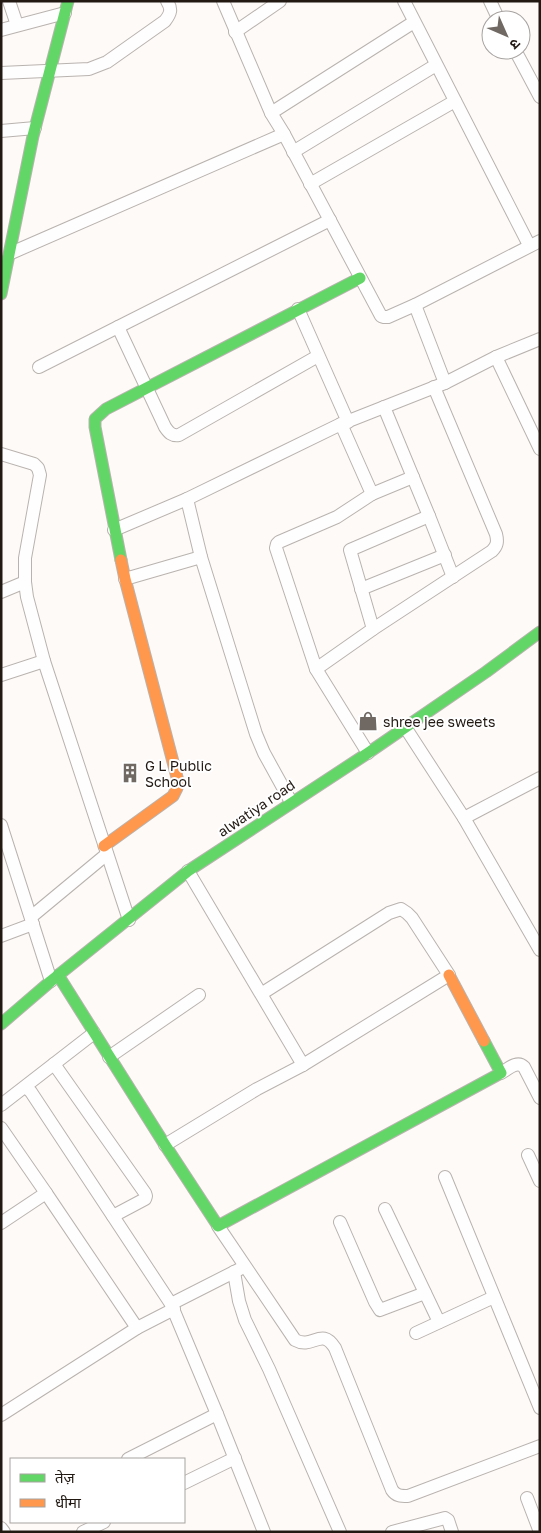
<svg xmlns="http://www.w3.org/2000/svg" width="541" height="1533" font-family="'Golos Text','Noto Sans Devanagari',sans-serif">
<rect width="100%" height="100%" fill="#fdfaf8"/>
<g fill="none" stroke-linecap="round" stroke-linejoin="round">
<defs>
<g id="street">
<polyline points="9,1 17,25"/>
<polyline points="223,1 271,113 284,134 381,316 384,317 388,317 415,305 540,241"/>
<polyline points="404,1 529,245"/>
<polyline points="490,1 499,20"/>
<polyline points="1,30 65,13"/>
<polyline points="235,32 280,1"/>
<polyline points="515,50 540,97"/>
<path d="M1 73 89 69 107 62 165 21C171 13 172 9 167 1"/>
<polyline points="271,113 414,22"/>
<polyline points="1,131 35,128"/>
<polyline points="293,152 436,65"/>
<polyline points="310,184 455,101"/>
<polyline points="11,253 284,134"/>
<polyline points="415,305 445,383"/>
<polyline points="298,309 348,422"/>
<path d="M318 356 179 435C172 436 169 433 165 427L118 327 330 220"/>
<polyline points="496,357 540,449"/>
<polyline points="39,367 118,327"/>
<polyline points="341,424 372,494"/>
<polyline points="1,454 34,464 38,468 40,475 25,558 25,582 27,597 44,661 129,920"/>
<polyline points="429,516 453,577"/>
<polyline points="114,530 187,499"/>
<polyline points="125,579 201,557"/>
<polyline points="361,589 445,555"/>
<polyline points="1,592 25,582"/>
<polyline points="373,629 350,550 429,516 384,407"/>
<path d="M316 669 373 629 492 551C497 546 498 542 496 534L434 387"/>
<polyline points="1,675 44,661"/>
<polyline points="405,727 464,818 540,778"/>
<polyline points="368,753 316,669 276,548 277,544 279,542 337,517 372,494 413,477"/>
<polyline points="291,802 264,753 256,734 201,557 187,499 341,424 445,383 496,357 540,339"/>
<polyline points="464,818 540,950"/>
<polyline points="1,825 51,981"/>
<polyline points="188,871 303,1065 449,975 412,918 407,913 401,909 389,913 261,994"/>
<polyline points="31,917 107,854"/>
<polyline points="1,936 33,924"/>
<polyline points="109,1057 199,995"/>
<polyline points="54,1064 145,1193 146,1196 145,1199 113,1216"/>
<path d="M501 1073C508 1069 517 1060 524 1067L540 1098"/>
<polyline points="26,1087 31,1092 171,1304 217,1414 264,1532"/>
<polyline points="1,1105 94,1033"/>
<polyline points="1,1128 46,1193 1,1223"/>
<polyline points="165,1145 257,1089 303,1065"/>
<polyline points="528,1155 540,1181"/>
<polyline points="445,1177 540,1408"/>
<polyline points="46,1193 137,1328"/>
<polyline points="385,1209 439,1322"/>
<polyline points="340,1222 375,1302 380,1310 425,1293"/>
<path d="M218 1226 295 1340C313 1350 321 1326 335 1348L392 1490C396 1496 401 1496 408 1496L540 1446"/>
<polyline points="234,1272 239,1301 245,1320 269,1369 340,1532"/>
<polyline points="171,1304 240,1269"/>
<polyline points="416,1333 494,1297"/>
<polyline points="1,1415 137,1328 174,1309"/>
<polyline points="128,1459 217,1414"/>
<polyline points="184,1483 235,1458"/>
<polyline points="527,1498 540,1532"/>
<polyline points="1,1528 4,1532"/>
<polyline points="83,1532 104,1522"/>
<polyline points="392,1532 445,1518 448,1520 452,1532"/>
</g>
<g id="fast">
<polyline points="1,294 33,136 68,1"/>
<polyline points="121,560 95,427 95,419 106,409 360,278"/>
<polyline points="58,975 165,1145 218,1226 501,1073 484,1041"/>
<polyline points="1,1024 51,981 188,871 368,753 486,672 540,632"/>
</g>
<g id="slow">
<polyline points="104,846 173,796 177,788 178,781 125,579 121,560"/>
<polyline points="449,975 484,1041"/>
</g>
</defs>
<use href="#street" stroke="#b9b3af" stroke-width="14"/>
<use href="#fast" stroke="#b9b3af" stroke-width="13"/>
<use href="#slow" stroke="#b9b3af" stroke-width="13"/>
<use href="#street" stroke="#fffefe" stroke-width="12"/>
<use href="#fast" stroke="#63d668" stroke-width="11"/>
<use href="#slow" stroke="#ff974d" stroke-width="11"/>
</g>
<defs>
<symbol id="shop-bare" viewBox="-9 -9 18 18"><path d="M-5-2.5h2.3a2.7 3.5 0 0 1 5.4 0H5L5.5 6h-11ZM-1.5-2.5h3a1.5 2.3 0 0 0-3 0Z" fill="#6f6863" stroke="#fff" stroke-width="2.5" paint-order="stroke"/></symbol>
<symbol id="building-bare" viewBox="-9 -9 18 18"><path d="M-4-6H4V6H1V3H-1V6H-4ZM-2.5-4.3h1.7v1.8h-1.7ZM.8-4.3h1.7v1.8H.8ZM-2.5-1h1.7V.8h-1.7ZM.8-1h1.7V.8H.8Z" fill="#6f6863" stroke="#fff" stroke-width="2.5" paint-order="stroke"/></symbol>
</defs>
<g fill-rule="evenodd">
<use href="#shop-bare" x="354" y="707" width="28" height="28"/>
<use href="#building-bare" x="116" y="759" width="28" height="28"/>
</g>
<g text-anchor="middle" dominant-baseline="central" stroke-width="4" stroke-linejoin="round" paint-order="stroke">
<g font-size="14" fill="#221913" stroke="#fff" text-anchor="start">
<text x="383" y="721">shree jee sweets</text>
<text x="145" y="765">G L Public<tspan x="145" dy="16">School</tspan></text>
</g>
<g font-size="14" fill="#221913" stroke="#fff">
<text transform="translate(256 808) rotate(-34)">alwatiya road</text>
</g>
</g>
<rect width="541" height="1533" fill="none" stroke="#221913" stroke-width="5"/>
<rect x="10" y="1458" width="175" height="65" fill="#ffffff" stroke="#a7a3a1"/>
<rect x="20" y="1474" width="25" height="8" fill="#63d668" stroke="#a7a3a1"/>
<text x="55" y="1483" font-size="15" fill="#221913">तेज़</text>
<rect x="20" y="1499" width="25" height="8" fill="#ff974d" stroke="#a7a3a1"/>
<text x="55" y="1508" font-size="15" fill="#221913">धीमा</text>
<g transform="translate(506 35) rotate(135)"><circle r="24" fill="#ffffff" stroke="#a7a3a1"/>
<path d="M0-4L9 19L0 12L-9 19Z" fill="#6f6863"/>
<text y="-8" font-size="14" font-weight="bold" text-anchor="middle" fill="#221913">उ</text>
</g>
</svg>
